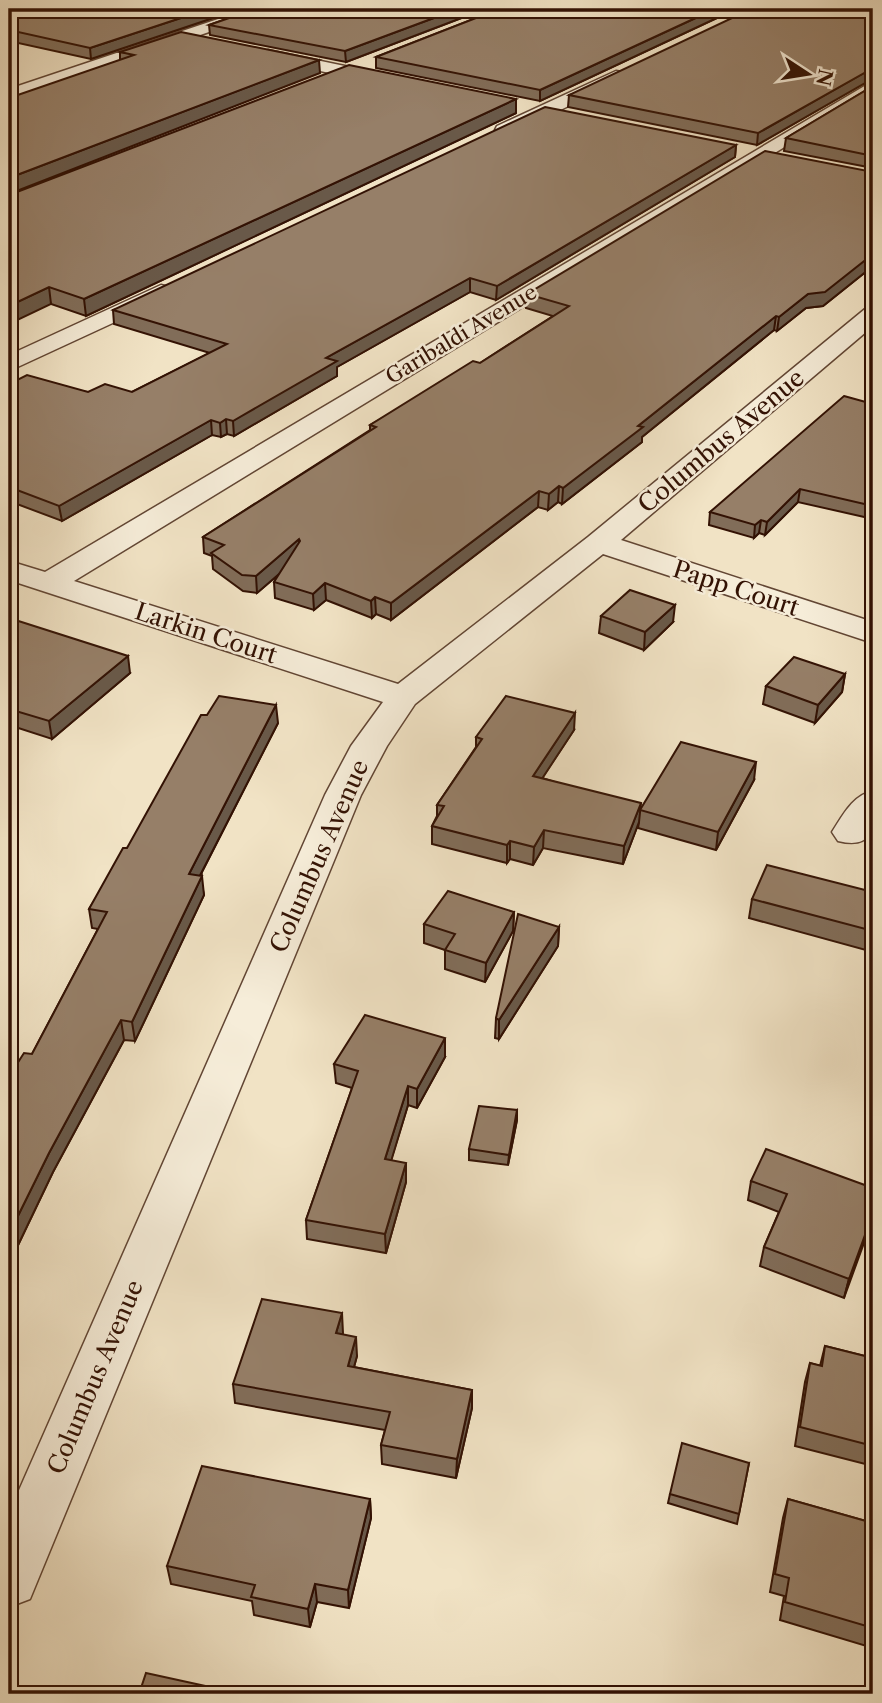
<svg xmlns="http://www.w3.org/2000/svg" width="882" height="1703" font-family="'Libre Caslon Text',serif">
<rect width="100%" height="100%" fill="#f1e3c5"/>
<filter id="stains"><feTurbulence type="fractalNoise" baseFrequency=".00286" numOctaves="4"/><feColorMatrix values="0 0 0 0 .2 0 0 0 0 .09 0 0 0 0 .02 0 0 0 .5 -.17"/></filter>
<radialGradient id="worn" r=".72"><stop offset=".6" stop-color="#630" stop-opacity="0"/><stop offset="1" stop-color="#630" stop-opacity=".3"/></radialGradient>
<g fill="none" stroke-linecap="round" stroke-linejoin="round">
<defs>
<g id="minor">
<polygon points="248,9 271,9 268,12 9,100 9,89"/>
<polygon points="268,50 388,75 397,80 388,85 262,59 260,55"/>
<polygon points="616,71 622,72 625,76 622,80 511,134 497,134 495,130 497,126"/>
<polygon points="873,81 873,93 74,581 398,684 588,537 865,309 873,307 873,326 621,540 873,622 873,643 603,554 415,704 387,746 361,795 30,1599 9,1607 9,1513 325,795 351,746 383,702 9,580 9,561 45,572"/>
<polygon points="161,285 169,287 173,292 169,297 9,371 9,355"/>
<path d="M873 791C873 820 879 851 838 841L832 832C843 815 853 795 873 791Z"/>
</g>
</defs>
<use href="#minor" stroke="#624634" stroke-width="3"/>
<use href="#minor" fill="#f6edd9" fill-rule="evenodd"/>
</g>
<g fill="#816d59" stroke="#331204" stroke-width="2">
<polygon points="9,9 240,9 91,59 9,41 9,16 17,14 16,12 23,10 9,14"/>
<polygon points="255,9 485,9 346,62 210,35 209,25"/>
<polygon points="499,9 736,9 540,101 376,68 376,57"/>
<polygon points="873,9 873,79 872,79 757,145 568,107 569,95"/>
<polygon points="120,52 320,73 120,60"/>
<polygon points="873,86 873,168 784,151 786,138"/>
<polygon points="516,113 86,316 51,304 9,195"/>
<polygon points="736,145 735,157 496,300 470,292 337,367 337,376 234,436 227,434 221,437 212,435 62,521 9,501 9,384 88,392 132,392 210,353 114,324 113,310"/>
<polygon points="873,172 873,266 823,306 806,308 777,331 774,330 642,437 642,442 562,504 558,502 548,510 538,507 391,620 376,614 372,618 326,600 314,610 275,598 274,582 279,574 257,593 243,591 213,569 212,556 204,553 203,537 370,430 370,425 480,363 553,316 526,308 527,294"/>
<polygon points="873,404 873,519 798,502 765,535 759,533 754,538 709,525 710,512"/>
<polygon points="601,616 673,622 644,650 599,633"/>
<polygon points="9,618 130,673 52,739 9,725"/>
<polygon points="845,674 842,692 815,723 763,704 766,686"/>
<polygon points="278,723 200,876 204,895 135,1041 124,1040 53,1172 9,1264 9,1069 13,1070 32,1054 98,929 92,928 89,909 127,848"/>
<polygon points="574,730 542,778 640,809 754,780 716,850 638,828 639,822 623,864 543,848 533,865 510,859 507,863 432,844 432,826 437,816 437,805 476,747 476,737"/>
<polygon points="873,892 873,952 749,918 752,899"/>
<polygon points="514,912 513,931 485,982 445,969 445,950 424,943 424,924"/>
<polygon points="559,927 558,946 499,1039 495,1038 496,1018"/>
<polygon points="445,1057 417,1108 408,1105 391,1160 406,1182 386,1253 307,1239 306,1220 352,1088 336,1083 334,1064"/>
<polygon points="517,1110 517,1120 508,1165 469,1160 469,1149"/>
<polygon points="751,1181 873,1188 844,1298 760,1266 764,1247 779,1212 748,1200"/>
<polygon points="342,1313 342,1334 357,1356 354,1367 472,1390 472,1408 456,1478 382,1464 381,1445 385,1430 235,1403 233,1384"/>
<polygon points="825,1346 873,1358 873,1466 795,1446 805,1382 810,1363 820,1366"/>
<polygon points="749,1463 737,1524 668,1503 670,1494"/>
<polygon points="370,1499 371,1518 349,1608 317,1602 310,1627 254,1615 252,1601 171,1584 167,1566"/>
<polygon points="788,1499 873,1523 873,1648 780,1620 784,1596 770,1592 783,1518"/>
</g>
<g fill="#695949" stroke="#331204" stroke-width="2">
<polygon points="9,9 26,9 9,14"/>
<polygon points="208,9 240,9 91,59 90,48"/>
<polygon points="458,9 485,9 346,62 345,51"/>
<polygon points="715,9 736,9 540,101 540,90"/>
<polygon points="319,60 320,73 9,194 9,178"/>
<polygon points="873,68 872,79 757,145 758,133"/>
<polygon points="516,99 516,113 86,316 84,299"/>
<polygon points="736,145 735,157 496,300 497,286"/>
<polygon points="873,254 873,266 823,306 806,308 777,331 779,317 808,294"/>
<polygon points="470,278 470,292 337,367 337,376 234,436 233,421 326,358"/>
<polygon points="49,287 51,304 9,324 9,306"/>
<polygon points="776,316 774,330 642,437 642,442 562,504 563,488 638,426"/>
<polygon points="226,419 227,434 221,437 220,423"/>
<polygon points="211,420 212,435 62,521 59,506"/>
<polygon points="559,486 558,502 548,510 549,494"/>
<polygon points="800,489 798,502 765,535 767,522"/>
<polygon points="539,491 538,507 391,620 391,603"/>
<polygon points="761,520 759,533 754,538 755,525"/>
<polygon points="299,539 300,556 257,593 256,576"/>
<polygon points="325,583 326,600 314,610 313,594"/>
<polygon points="375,597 376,614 372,618 371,601"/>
<polygon points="675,605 673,622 644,650 645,632"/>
<polygon points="128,656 130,673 52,739 49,721"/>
<polygon points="845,674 842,692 815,723 818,705"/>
<polygon points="276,705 278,723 191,893 189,874"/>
<polygon points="575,713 574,730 532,794 533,776"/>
<polygon points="756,762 754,780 716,850 718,832"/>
<polygon points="641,803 639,822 623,864 624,846"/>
<polygon points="544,830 543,848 533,865 534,847"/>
<polygon points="510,841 510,859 507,863 507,845"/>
<polygon points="202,876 204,895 135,1041 132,1022"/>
<polygon points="514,912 513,931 485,982 486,963"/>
<polygon points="559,927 558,946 499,1039 499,1020"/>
<polygon points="121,1020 124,1040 53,1172 9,1264 9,1234 49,1153"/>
<polygon points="445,1038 445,1057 417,1108 417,1089"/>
<polygon points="408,1086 408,1105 386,1178 385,1159"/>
<polygon points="517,1110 517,1120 508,1165 509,1155"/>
<polygon points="406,1163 406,1182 386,1253 385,1234"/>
<polygon points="873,1213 873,1218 844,1298 849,1279"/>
<polygon points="342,1313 343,1333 337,1352 336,1333"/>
<polygon points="356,1337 357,1356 349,1385 348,1366"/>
<polygon points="472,1390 472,1408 456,1478 457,1459"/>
<polygon points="370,1499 371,1518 349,1608 348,1590"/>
<polygon points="315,1584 317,1602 310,1627 308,1609"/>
</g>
<g fill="#967f68" stroke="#331204" stroke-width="2">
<polygon points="26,9 208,9 90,48 9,30 9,16 21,13 16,12"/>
<polygon points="255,9 458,9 345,51 209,25"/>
<polygon points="499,9 715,9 540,90 376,57"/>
<polygon points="751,9 873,9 873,68 758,133 569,95"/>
<polygon points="181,32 319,60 9,178 9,98 134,55 120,52"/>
<polygon points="349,65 516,99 84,299 49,287 9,306 9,195"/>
<polygon points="873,86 873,156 786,138"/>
<polygon points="545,107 736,145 497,286 470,278 326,358 337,361 233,421 226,419 220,423 211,420 59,506 9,487 9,384 27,375 88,392 105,384 132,392 227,344 113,310"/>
<polygon points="765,151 873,172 873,254 825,292 808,294 779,317 776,316 638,426 643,427 563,488 559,486 549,494 539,491 391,603 375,597 371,601 325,583 313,594 274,582 300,541 299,539 256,576 242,575 211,553 224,545 203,537 376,427 370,425 473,361 480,363 569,306 527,294"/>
<polygon points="844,396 873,404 873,506 800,489 767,522 761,520 755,525 710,512"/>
<polygon points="630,590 675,605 645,632 601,616"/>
<polygon points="9,618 128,656 49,721 9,709"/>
<polygon points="794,657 845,674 818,705 766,686"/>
<polygon points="219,696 276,705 189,874 202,876 132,1022 121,1020 49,1153 9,1234 9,1069 13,1070 24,1053 32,1054 107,912 89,909 123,848 127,848 201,715 207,715"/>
<polygon points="506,696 575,713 533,776 641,803 624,846 544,830 534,847 510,841 507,845 432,826 444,806 437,805 482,739 476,737"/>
<polygon points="681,742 756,762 718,832 640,810"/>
<polygon points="767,865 873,892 873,931 752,899"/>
<polygon points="448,891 514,912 486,963 445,950 455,934 424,924"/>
<polygon points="518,914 559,927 499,1020 496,1018"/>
<polygon points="365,1015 445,1038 417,1089 408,1086 385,1159 406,1163 385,1234 306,1220 358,1071 334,1064"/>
<polygon points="479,1106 517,1110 509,1155 469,1149"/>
<polygon points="766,1149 873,1188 873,1213 849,1279 764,1247 787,1194 751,1181"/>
<polygon points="262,1299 342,1313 336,1333 356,1337 348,1366 472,1390 457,1459 381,1445 390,1412 233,1384"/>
<polygon points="825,1346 873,1358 873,1446 800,1427 810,1363 822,1366"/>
<polygon points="682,1443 749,1463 739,1514 670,1494"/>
<polygon points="202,1466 370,1499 348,1590 315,1584 308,1609 251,1597 255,1585 167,1566"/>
<polygon points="788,1499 873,1523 873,1628 785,1602 789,1578 775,1574"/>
<polygon points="146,1673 242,1694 139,1694"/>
<polygon points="770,1687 793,1694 769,1694"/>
</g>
<g text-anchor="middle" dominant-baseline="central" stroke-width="5" stroke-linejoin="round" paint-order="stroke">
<g font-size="21" fill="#331204" stroke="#f6edd9">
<text transform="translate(461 334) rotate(-31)">Garibaldi Avenue</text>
</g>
<g font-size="24" fill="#331204" stroke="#f6edd9">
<text transform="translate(721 441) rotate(-40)">Columbus Avenue</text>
<text transform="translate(736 588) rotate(18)">Papp Court</text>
<text transform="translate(206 633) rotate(18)">Larkin Court</text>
<text transform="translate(319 856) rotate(-66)">Columbus Avenue</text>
<text transform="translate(95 1377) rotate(-67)">Columbus Avenue</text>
</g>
</g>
<rect width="882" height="1703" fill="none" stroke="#f1e3c5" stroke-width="35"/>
<rect x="10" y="10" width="861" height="1682" fill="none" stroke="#331204" stroke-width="3.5"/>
<rect x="18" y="18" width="847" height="1668" fill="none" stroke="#331204" stroke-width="2"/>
<g transform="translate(808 74) rotate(102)" stroke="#f6edd9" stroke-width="5" paint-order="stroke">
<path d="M0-5L12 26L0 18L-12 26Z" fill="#331204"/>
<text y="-10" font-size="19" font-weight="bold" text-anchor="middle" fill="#331204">N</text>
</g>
<rect width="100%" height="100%" filter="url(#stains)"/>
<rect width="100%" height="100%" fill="url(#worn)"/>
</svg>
